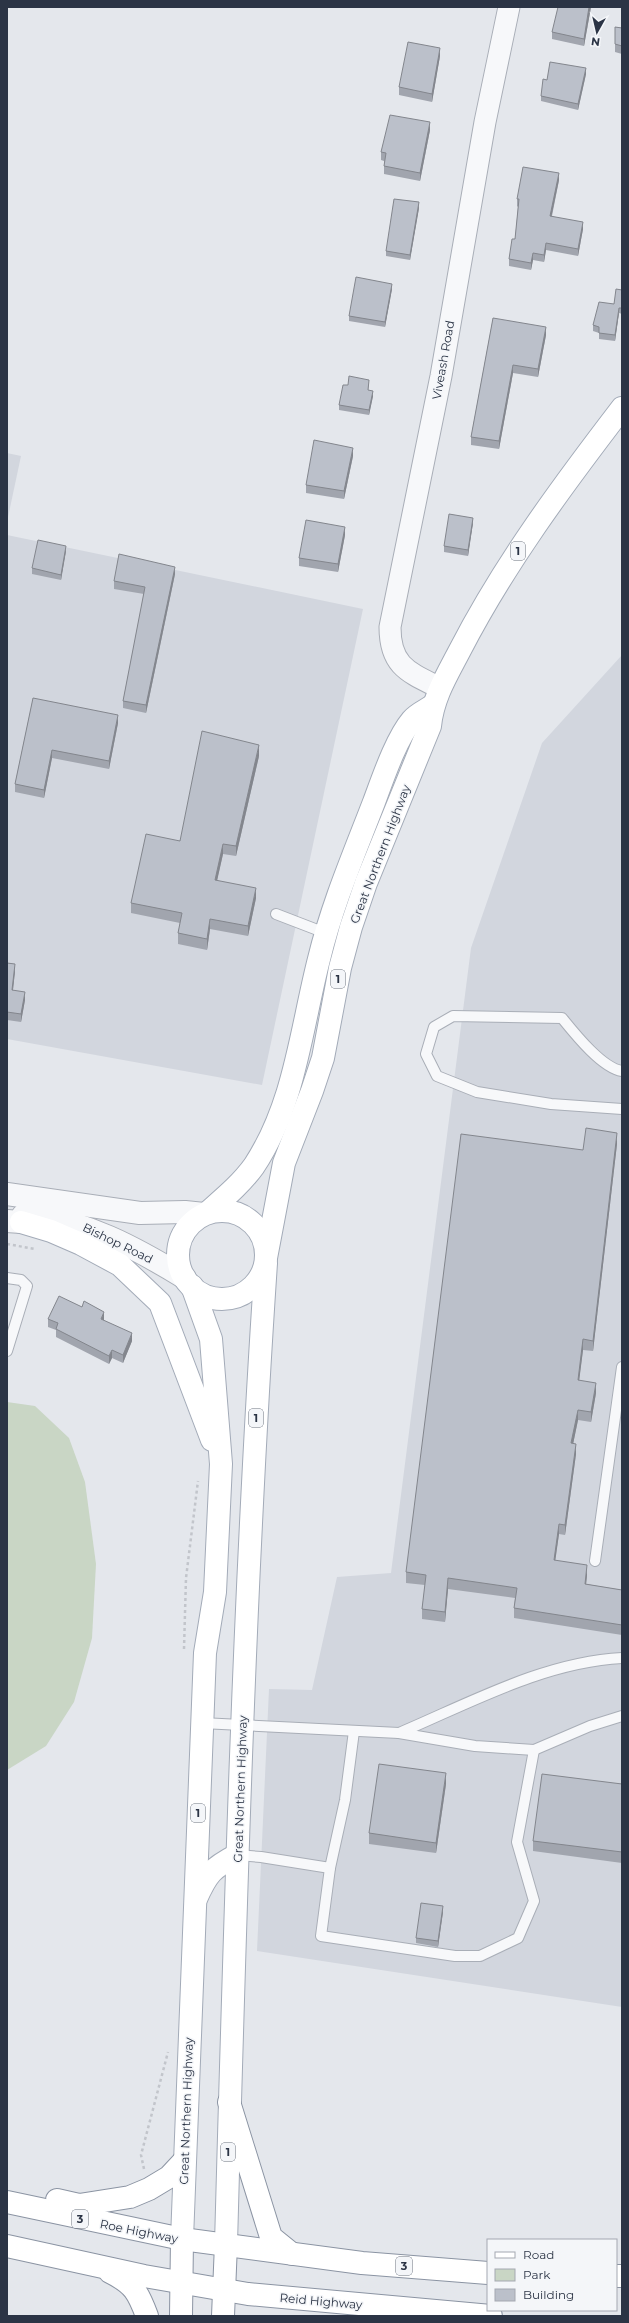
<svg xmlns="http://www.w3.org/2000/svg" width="629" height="2323" font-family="Montserrat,sans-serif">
<rect width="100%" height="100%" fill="#e4e7ec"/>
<g fill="#d2d6de">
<polygon points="7,453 21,456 7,522"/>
<polygon points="7,535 363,609 262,1085 7,1039"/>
<polygon points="622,655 622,2007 257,1951 269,1689 312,1690 337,1577 391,1573 471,948 542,743"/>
</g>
<polygon fill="#c9d6c5" points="7,1402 35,1406 69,1438 85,1482 96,1564 92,1638 74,1702 46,1746 7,1770"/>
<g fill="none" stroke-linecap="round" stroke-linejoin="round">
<defs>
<g id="service">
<polyline points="276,914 328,934"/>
<path d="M622 1071C602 1068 575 1034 562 1018L453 1016 434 1027 426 1054 437 1076 477 1092 551 1104 622 1109"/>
<polyline points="7,1278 21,1280 27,1286 7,1351"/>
<polyline points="595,1561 622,1367"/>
<polyline points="202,1723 399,1733 475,1746 534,1750 590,1726 622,1716"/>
<path d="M399 1733C470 1703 544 1662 622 1658"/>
<polyline points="237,1855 261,1857 330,1868 345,1800 354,1731"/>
<polyline points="330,1868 321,1936 455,1956 480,1956 518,1938 534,1901 517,1842 534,1750"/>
</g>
<path id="minor" d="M440 688C408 672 390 666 390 627L441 376 485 122 509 7"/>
<g id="tertiary">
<polyline points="7,1194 140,1213 185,1212 204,1214"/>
<path d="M7 1221 21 1222 23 1215 27 1212C90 1224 131 1245 185 1278"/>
</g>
<g id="primary">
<circle cx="222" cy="1255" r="44"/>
<path d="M207 1213C224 1198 241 1184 254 1166 295 1104 301 1029 319 959 332 905 354 854 374 802 383 778 396 739 412 720 417 714 426 710 432 706"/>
<polyline points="21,1222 51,1231 81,1244 120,1265 160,1303 212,1440"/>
<path d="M266 1258 284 1163 312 1091 323 1058 340 968 351 927 366 883 430 726C433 697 447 675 460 650 505 563 563 485 622 408"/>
<path d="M196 1899C207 1874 212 1868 237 1855"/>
<polyline points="182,2239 205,1653 215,1592 221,1464 211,1339 192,1286"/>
<path d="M226 2244C235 1917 244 1589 266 1263"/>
</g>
<g id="trunk">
<polyline points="229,2102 271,2237 292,2254"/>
<polyline points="57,2200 79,2205 130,2197 149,2189 169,2177 183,2162"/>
<polyline points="7,2202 182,2239 362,2263 488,2273"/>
<polyline points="7,2246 144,2276 248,2294 491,2316"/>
<path d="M110 2272C134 2284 138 2292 147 2316"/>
<polyline points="616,2276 622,2276"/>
<polyline points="181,2316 182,2239"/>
<polyline points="223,2316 226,2244"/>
</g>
</defs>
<use href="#service" stroke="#a9aeb7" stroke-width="12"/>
<use href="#minor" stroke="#a9aeb7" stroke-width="23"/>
<use href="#tertiary" stroke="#a9aeb7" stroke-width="24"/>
<use href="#primary" stroke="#a3abb8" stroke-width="24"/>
<use href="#trunk" stroke="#8b94a3" stroke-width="24"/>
<g stroke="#c2c5cb" stroke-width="2.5" stroke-dasharray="3 3" stroke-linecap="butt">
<polyline points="7,1244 35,1249"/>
<polyline points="184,1649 186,1578 198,1481"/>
<polyline points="144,2169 141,2155 168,2052"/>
</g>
<use href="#service" stroke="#f7f8fa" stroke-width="10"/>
<use href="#minor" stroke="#f7f8fa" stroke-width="21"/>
<use href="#tertiary" stroke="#f7f8fa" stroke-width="22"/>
<use href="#primary" stroke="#fff" stroke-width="22"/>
<use href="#trunk" stroke="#fff" stroke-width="22"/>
</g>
<g fill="#a1a5ae">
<polygon points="591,7 584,46 552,39 552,32"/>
<polygon points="615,27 622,28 622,54 615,52"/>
<polygon points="440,56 432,102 399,95 399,87"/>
<polygon points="586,74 578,110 541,101 541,96 547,80"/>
<polygon points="430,130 420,181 384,174 384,161 381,160 381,152"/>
<polygon points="559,180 552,216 583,229 578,256 546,250 544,262 533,260 531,270 509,266 509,259 515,239 518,207 517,206 517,199"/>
<polygon points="419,208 410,260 386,256 386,251"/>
<polygon points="392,289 385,327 349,321 349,316"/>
<polygon points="622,290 622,314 619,313 615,341 599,339 599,333 593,331 593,325 614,304"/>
<polygon points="493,318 546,335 538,377 513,373 499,449 471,445 471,437"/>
<polygon points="348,385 369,385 368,390 373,396 369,415 339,410 339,405"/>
<polygon points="353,456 344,499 306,493 306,485"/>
<polygon points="473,523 468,556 444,552 444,546"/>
<polygon points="345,535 338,572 299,566 299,558"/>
<polygon points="66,551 61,580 32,574 32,568"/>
<polygon points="175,574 146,713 123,708 123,701 144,594 114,589 114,581"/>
<polygon points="33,698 118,723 109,769 52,758 44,798 15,792 15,784"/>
<polygon points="259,756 236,856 223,854 217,880 256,898 248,936 210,929 207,950 178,944 178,933 180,923 131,913 131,903 180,841"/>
<polygon points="7,963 15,971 13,990 25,1000 21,1022 7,1020"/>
<polygon points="617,1144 593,1351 583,1350 579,1380 596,1393 591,1422 578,1420 573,1444 576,1454 565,1535 559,1534 555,1560 587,1575 586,1584 622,1590 622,1635 514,1618 514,1608 515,1598 448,1589 445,1622 422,1619 422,1609 425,1585 406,1583 406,1572 583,1150"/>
<polygon points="48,1319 104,1320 132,1341 123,1363 112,1358 109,1364 56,1337 56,1330 48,1327"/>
<polygon points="446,1784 436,1853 369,1844 369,1833"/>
<polygon points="622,1784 622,1863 533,1851 533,1841"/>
<polygon points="443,1912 438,1947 416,1943 416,1938"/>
</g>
<g fill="#83868d">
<polygon points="589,7 591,7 584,46 584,39"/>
<polygon points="440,48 440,56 432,102 432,94"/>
<polygon points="586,68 586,74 578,110 578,104"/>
<polygon points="430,122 430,130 420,181 420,173"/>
<polygon points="559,173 559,180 550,223 550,216"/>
<polygon points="419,202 419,208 410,260 410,255"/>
<polygon points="583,222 583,229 578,256 578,249"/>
<polygon points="546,243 546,250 544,262 544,255"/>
<polygon points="533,253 533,260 531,270 531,263"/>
<polygon points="392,284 392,289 385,327 385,322"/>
<polygon points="619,308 619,313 615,341 615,335"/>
<polygon points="546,327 546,335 538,377 538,369"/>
<polygon points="513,365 513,373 499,449 499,441"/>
<polygon points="373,391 373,396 369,415 369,410"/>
<polygon points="353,448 353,456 344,499 344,491"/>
<polygon points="473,518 473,523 468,556 468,550"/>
<polygon points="345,527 345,535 338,572 338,564"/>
<polygon points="66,546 66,551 61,580 61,575"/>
<polygon points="175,567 175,574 146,713 146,705"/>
<polygon points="118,715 118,723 109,769 109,761"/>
<polygon points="259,745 259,756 236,856 236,846"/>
<polygon points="52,750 52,758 44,798 44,790"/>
<polygon points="223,844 223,854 215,890 215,880"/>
<polygon points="256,888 256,898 248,936 248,926"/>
<polygon points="210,919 210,929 207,950 207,939"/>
<polygon points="15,964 15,971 12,998 12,990"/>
<polygon points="25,992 25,1000 21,1022 21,1014"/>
<polygon points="617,1133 617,1144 593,1351 593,1341"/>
<polygon points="104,1312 104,1320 101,1327 101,1319"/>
<polygon points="132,1333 132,1341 123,1363 123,1355"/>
<polygon points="583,1339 583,1350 578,1390 578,1380"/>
<polygon points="112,1350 112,1358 109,1364 109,1356"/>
<polygon points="596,1383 596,1393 591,1422 591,1412"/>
<polygon points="578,1410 578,1420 571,1454 571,1443"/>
<polygon points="576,1444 576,1454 565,1535 565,1525"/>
<polygon points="559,1524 559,1534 554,1570 554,1560"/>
<polygon points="587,1565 587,1575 585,1595 585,1584"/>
<polygon points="448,1578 448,1589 445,1622 445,1612"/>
<polygon points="446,1773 446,1784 436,1853 436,1843"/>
<polygon points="443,1906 443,1912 438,1947 438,1941"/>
</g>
<g fill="#bbc0ca" stroke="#83868d">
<polygon points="558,7 589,7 584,39 552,32"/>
<polygon points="615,27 622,28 622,46 615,44"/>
<polygon points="408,42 440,48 432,94 399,87"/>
<polygon points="550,62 586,68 578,104 541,96 543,79 547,80"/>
<polygon points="390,115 430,122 420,173 384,166 386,153 381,152"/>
<polygon points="523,167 559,173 550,216 583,222 578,249 546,243 544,255 533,253 531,263 509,259 512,239 515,239 519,199 517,199"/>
<polygon points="394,199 419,202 410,255 386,251"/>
<polygon points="356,277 392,284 385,322 349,316"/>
<polygon points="616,289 622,290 622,308 619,308 615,335 599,333 599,327 593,325 599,302 614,304"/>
<polygon points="493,318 546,327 538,369 513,365 499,441 471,437"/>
<polygon points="349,376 369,380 368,390 373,391 369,410 339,405 343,385 348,385"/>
<polygon points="314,440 353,448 344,491 306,485"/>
<polygon points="449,514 473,518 468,550 444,546"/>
<polygon points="306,520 345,527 338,564 299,558"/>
<polygon points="38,540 66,546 61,575 32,568"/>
<polygon points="119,554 175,567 146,705 123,701 145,587 114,581"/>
<polygon points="33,698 118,715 109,761 52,750 44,790 15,784"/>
<polygon points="202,731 259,745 236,846 223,844 215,880 256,888 248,926 210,919 207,939 178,933 182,913 131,903 146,834 180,841"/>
<polygon points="7,963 15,964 12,990 25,992 21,1014 7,1012"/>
<polygon points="586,1128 617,1133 593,1341 583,1339 578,1380 596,1383 591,1412 578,1410 571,1443 576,1444 565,1525 559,1524 554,1560 587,1565 585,1584 622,1590 622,1625 514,1608 517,1588 448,1578 445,1612 422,1609 426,1575 406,1572 461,1134 583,1150"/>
<polygon points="59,1296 82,1307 84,1301 104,1312 101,1319 132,1333 123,1355 112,1350 109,1356 56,1329 58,1323 48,1319"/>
<polygon points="379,1764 446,1773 436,1843 369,1833"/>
<polygon points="542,1774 622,1784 622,1852 533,1841"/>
<polygon points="421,1903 443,1906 438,1941 416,1938"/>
</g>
<g text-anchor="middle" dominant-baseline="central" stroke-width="3" stroke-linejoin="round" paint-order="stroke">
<g fill="#f4f6f9" stroke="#676e7b" stroke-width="1">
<rect x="511" y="542" width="14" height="18" rx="3"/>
<rect x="331" y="970" width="14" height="18" rx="3"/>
<rect x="249" y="1409" width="14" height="18" rx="3"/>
<rect x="191" y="1804" width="14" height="18" rx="3"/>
<rect x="221" y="2143" width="14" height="18" rx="3"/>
<rect x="72" y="2210" width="16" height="18" rx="3"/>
<rect x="396" y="2257" width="16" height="18" rx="3"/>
</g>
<g font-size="11" font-weight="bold" fill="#2b3445">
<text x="518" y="551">1</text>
<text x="338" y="979">1</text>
<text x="256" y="1418">1</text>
<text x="198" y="1813">1</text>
<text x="228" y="2152">1</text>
<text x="80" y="2219">3</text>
<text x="404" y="2266">3</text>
</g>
<g font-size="12" fill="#2b3445" stroke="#f4f6f9">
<text transform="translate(443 360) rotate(-80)">Viveash Road</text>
<text transform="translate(380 854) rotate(-69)">Great Northern Highway</text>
<text transform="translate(118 1243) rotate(26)">Bishop Road</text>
<text transform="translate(240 1789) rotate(-88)">Great Northern Highway</text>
<text transform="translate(186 2111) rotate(-88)">Great Northern Highway</text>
<text transform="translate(139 2231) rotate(11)">Roe Highway</text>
<text transform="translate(321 2301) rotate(5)">Reid Highway</text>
</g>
</g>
<rect width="629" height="2323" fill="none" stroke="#2b3445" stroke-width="16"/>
<rect x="487" y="2239" width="130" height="72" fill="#f4f6f9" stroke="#a4a8b1"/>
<rect x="495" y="2252" width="20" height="6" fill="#ffffff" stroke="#a4a8b1"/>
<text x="523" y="2259" font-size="12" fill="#2b3445">Road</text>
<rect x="495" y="2269" width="20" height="12" fill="#c9d6c5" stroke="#a4a8b1"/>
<text x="523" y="2279" font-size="12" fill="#2b3445">Park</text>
<rect x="495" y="2289" width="20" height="12" fill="#bbc0ca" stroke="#a4a8b1"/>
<text x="523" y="2299" font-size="12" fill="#2b3445">Building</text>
<g transform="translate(597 32) rotate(188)" stroke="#f4f6f9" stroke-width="3" paint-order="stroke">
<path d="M0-3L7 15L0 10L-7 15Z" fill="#2b3445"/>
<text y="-6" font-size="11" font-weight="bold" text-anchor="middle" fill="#2b3445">N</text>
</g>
</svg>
